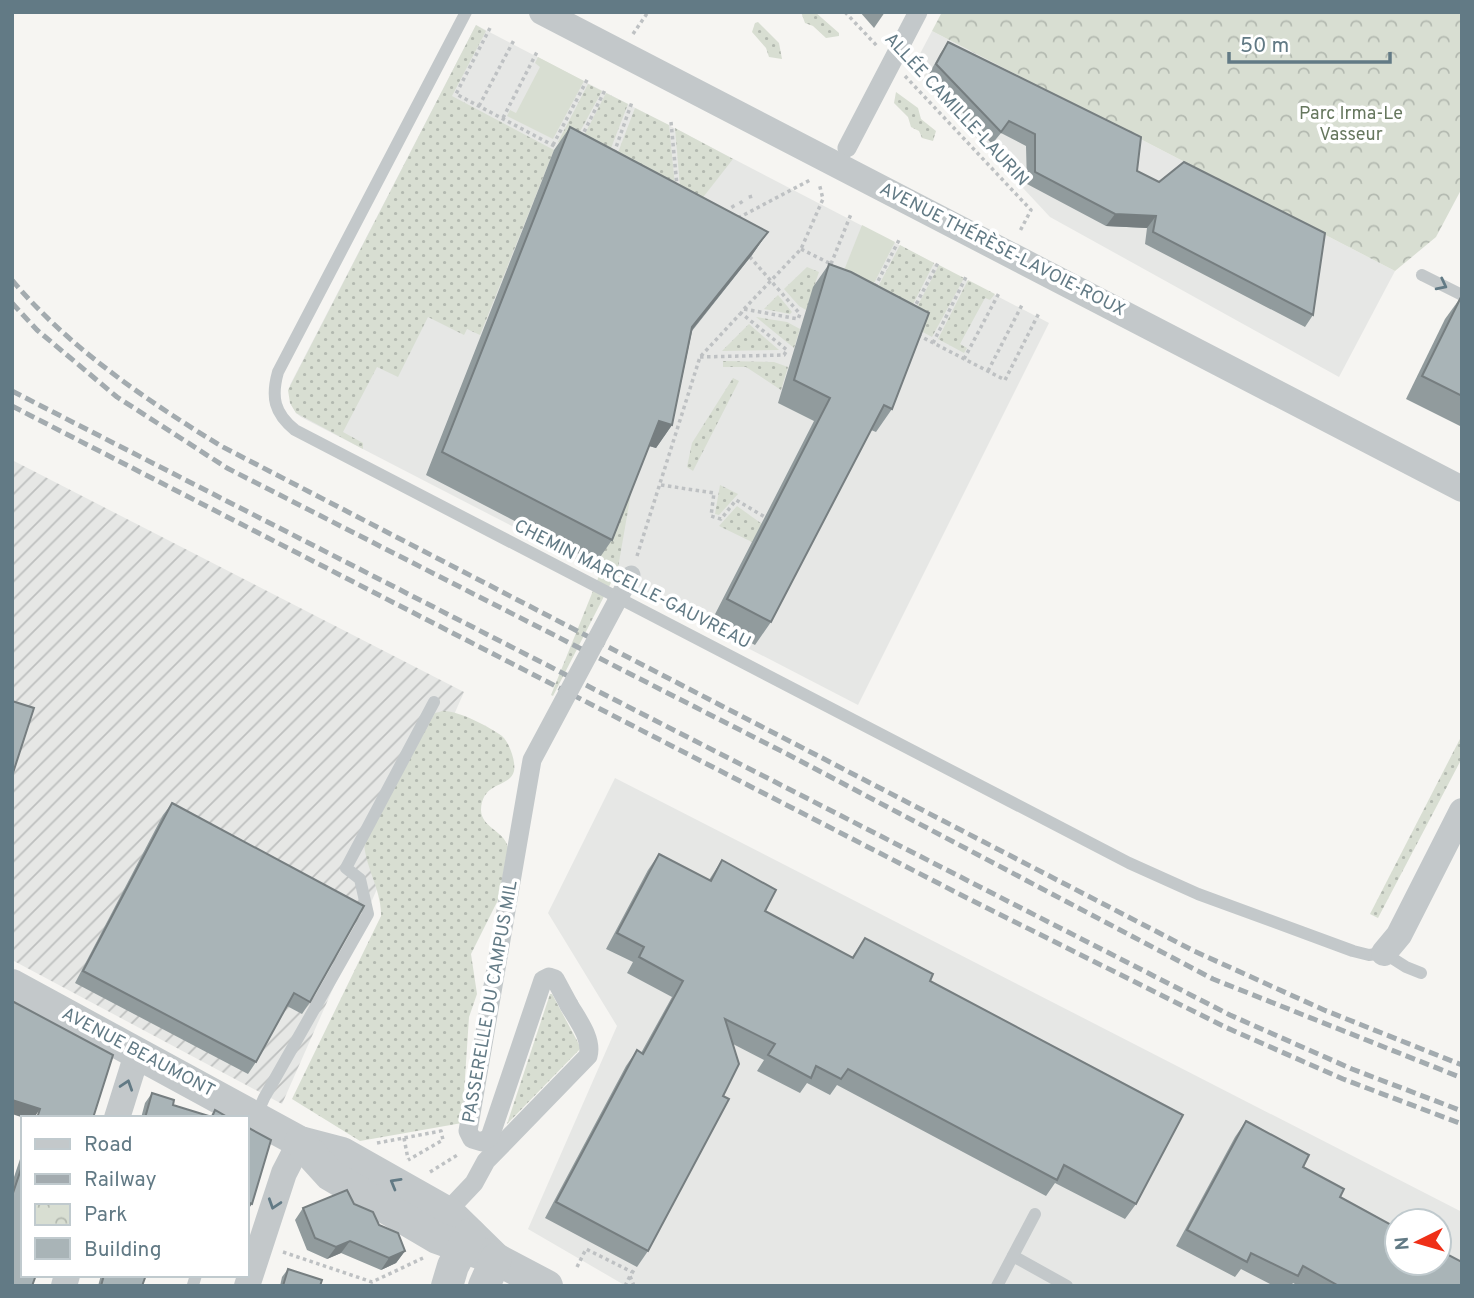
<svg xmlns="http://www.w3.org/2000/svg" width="1474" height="1298" font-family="Overpass,sans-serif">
<defs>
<pattern id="industrial-furrows" width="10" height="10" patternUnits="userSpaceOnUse" patternTransform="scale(1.75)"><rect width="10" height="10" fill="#e6e7e5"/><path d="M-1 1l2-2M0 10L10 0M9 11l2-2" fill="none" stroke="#bec0bf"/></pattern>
<pattern id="grass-dots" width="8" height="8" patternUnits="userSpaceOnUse" patternTransform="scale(1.75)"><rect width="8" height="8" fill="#d8ded2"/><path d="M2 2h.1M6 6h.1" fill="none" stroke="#b3b9b0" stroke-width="1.8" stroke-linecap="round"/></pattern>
<pattern id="park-crowns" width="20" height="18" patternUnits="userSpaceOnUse" patternTransform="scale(1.75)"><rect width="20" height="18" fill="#d8ded2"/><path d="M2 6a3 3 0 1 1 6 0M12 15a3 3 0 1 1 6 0" fill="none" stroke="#b3b9b0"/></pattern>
</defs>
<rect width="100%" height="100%" fill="#f6f5f2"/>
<g fill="#e6e7e5" fill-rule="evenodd">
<polygon points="476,25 1049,323 858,705 301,417 296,413 290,403 290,385"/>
<polygon points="932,31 1395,271 1339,377 1050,217 912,69"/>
<path d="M615 778 1462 1212V1286H626L528 1229 617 1026 548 913ZM1397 1221H1439V1263H1397Z"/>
</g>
<polygon fill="url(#industrial-furrows)" points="12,460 464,692 282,1104 12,960"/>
<g fill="url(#grass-dots)">
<polygon points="801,12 815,12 839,33 839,36 826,38 813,26 805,23"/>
<polygon points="758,22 779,43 782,59 769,57 766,48 752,32 755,23"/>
<polygon points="476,25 486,31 452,96 554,150 480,335 467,329 464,335 428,317 398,377 377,367 343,432 363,443 363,449 296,413 290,403 288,390"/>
<polygon points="588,84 602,91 570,150 558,142"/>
<polygon points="896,92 918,108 921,119 936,131 933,141 922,138 919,131 911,127 908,117 894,103"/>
<polygon points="606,93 628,104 603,169 575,153"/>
<polygon points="635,108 669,125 677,206 612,168"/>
<polygon points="675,128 733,159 690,214 682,210"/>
<polygon points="900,245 934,263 904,322 869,304"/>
<polygon points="939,265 964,278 932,337 908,324"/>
<polygon points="807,267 819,272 806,310 799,306 784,289"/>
<polygon points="968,280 995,294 990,300 985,298 960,344 967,348 964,353 938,339"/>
<polygon points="778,295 792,312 790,314 764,309"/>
<polygon points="756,317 787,322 800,329 794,348"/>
<polygon points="749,324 779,350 722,351"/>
<polygon points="723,361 774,362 788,367 781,390 746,367 723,367"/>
<polygon points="733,378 739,381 693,471 687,467 692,443"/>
<polygon points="720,485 738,494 719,515 715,514"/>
<polygon points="632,487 618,568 598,559"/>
<polygon points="737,506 762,524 752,542 719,526"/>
<polygon points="603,566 616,573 553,696 551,695"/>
<path d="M443 711C457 710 490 727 502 736 509 742 516 761 514 771 510 788 482 781 481 810 481 827 504 831 508 847L499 898 471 954 477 994 469 1017 462 1123 360 1141 292 1099 381 916C382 890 364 866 364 840L435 713Z"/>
<polygon points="1462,735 1462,758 1378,918 1370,914"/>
<polygon points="550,994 552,994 581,1048 507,1124"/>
</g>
<polygon fill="url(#park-crowns)" points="942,12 1462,12 1462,188 1436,237 1395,271 932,31"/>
<g fill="#d8ded2">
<polygon points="538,57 584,81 553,139 507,116 510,110 516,113 540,67 535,63"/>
<polygon points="862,225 895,242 865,301 837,288"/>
</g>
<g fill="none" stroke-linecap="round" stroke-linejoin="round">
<g stroke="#bec1c3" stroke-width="3.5" stroke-dasharray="3.5 3.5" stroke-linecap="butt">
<polyline points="845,12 878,47"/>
<polyline points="490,28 456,94 560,149"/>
<polyline points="633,34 648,12"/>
<polyline points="905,76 1031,210 1020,231"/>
<polyline points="479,106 514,40"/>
<polyline points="503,118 537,52"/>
<polyline points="671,122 677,186"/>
<polyline points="581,138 606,88"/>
<polyline points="553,145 588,78"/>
<polyline points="614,153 632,102"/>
<polyline points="750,195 751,199"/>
<polyline points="740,201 743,205"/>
<polyline points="732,205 735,210"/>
<polyline points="738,218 812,179"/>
<polyline points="801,249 831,264 831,267"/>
<polyline points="831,264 851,214"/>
<polyline points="875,287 899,240"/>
<polyline points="744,309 801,249 823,199 819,183"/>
<polyline points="913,310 939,261"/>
<polyline points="918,335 1005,380 1039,313"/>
<polyline points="933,343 967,275"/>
<polyline points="700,357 784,355 787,350 741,313 744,309 798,319 800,314 750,257"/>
<polyline points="964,359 999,293"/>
<polyline points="988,371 1022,305"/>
<polyline points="661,485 714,493 711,516 721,519 736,500 765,517"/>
<polyline points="637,556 700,357 740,314"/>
<polyline points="404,1138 408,1159"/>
<polyline points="377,1143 441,1131 443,1140 408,1160"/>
<polyline points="430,1172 459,1154"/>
<polyline points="283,1252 372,1282 423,1258"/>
<polyline points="577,1267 586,1249 632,1272"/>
<polyline points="625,1286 630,1276"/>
<polyline points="634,1286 630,1276 634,1270 637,1270"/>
</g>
<g stroke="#c3c8ca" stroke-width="12">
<path d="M466 12 278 372C271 397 274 413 295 430L1129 863 1198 894 1353 951 1369 955 1384 953 1406 967 1421 973"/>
<polyline points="1422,275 1462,295"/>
<polyline points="256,1116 264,1098 368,914 360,879 346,868 434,702"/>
<polyline points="1013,1256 1067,1286"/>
<polyline points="193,1285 196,1275"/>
<polyline points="997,1286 1035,1214"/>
</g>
<g stroke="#c3c8ca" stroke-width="19">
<polyline points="847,148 918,12"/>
<path d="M456 1202 474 1183 486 1161 588 1056C593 1039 577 1019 569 1005"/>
</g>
<g stroke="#c3c8ca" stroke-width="26">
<polyline points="542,12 1462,489"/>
<polyline points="1384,953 1399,935 1462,811"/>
<polyline points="117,1118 138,1051"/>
<polyline points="64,1286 67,1275"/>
<polyline points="247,1286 284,1173 300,1142"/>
</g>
<g stroke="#c3c8ca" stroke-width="32">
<polyline points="12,985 300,1142 342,1153 450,1214 496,1259"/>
<polyline points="300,1142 330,1175 437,1238 496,1259 547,1286"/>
<polyline points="447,1286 453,1266 470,1234"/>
<polyline points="484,1286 496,1259"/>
</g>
<g stroke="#a3abaf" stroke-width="5" stroke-dasharray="10 5" stroke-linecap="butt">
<path d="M12 280C69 348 146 400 221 446L1194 951 1324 1010 1462 1065"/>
<polyline points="12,303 37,330 117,397 227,468 789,755 1213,979 1462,1078"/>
<polyline points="12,391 1230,1015 1352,1069 1462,1111"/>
<polyline points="12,406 967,898 1225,1027 1343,1079 1462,1124"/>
</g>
<polyline stroke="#c3c8ca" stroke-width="19" points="569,1005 555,979 549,977 543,980 490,1137 482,1142 472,1139 468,1131 532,760 631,575"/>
</g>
<g fill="#919b9d">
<polygon points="860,12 885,12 874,28"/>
<polygon points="948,42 1137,171 1313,315 1305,327 1145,244 1147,228 1106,226 1027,184 1026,146 1001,133 992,144 928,76 940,54"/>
<polygon points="570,127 768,232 752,255 692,331 672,425 656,448 649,446 612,540 596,563 426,475 554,150"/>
<polygon points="829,264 892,409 876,432 871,430 771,622 755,645 711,622 814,421 778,403 813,287"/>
<polygon points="1461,297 1462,297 1462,427 1406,399 1445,319"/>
<polygon points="172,803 310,1002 302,1014 287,1006 256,1062 248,1074 75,983 163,815"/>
<polygon points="659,854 709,880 722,860 765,911 852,957 865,938 930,981 1136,1204 1125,1219 1055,1183 1046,1196 837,1085 830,1095 807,1083 800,1093 757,1071 764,1060 733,1044 723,1096 648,1251 637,1267 545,1218 626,1066 637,1050 641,1053 672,997 627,973 633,962 606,949 648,870"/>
<polygon points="152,1093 173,1105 210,1117 215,1110 229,1118 141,1118 145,1103"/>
<polygon points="1246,1121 1340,1197 1462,1286 1299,1286 1293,1283 1291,1286 1274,1286 1241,1269 1235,1277 1176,1246 1235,1137"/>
<polygon points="23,1150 23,1275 12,1286 12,1183"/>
<polygon points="354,1204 379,1225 405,1251 396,1263 381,1270 341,1253 327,1259 307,1250 295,1220 303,1208"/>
<polygon points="288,1269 320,1286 280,1286 282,1277"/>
<polygon points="101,1275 146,1275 142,1286 98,1286"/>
</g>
<g fill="#767e80">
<polygon points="1115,214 1156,216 1147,228 1106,226"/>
<polygon points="768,232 752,255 676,350 692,327"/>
<polygon points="659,421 672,425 656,448 643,444"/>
<polygon points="12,1100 40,1109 34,1118 24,1118 12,1114"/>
<polygon points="247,1202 252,1204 247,1211"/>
<polygon points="350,1241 341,1253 327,1259 336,1247"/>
<polygon points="405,1251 396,1263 381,1270 389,1258"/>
</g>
<g fill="#a9b4b7" stroke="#767e80" stroke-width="2">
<polygon points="948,42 1141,137 1137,171 1159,182 1184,162 1325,233 1313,315 1153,232 1156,216 1115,214 1035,172 1035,134 1009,121 1001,132 936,64"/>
<polygon points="570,127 768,232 692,327 672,425 659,421 612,540 442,452"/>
<polygon points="829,264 851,272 929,313 892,409 884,405 771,622 727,599 830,398 794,380"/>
<polygon points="1461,297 1462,297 1462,396 1422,376"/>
<polygon points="12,701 34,708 12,776"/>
<polygon points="172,803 364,906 310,1002 294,993 256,1062 83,971"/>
<polygon points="659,854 711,881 722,860 776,890 765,911 853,958 865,938 933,974 930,981 1183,1115 1136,1204 1064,1165 1057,1180 848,1069 841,1079 816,1066 811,1078 768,1055 775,1044 725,1019 739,1064 723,1096 729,1099 648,1251 556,1202 637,1050 643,1054 683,981 639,957 644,947 617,933"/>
<polygon points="12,1001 113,1055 93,1118 37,1118 40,1109 12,1100"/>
<polygon points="152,1093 174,1100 173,1105 212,1117 215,1110 229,1118 145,1118"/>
<polygon points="1246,1121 1309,1155 1303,1167 1344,1189 1340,1197 1397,1228 1397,1263 1439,1263 1439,1250 1462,1262 1462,1286 1339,1286 1303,1266 1298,1276 1251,1253 1247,1262 1187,1230"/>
<polygon points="247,1127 271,1140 252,1204 247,1202"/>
<polygon points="23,1163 23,1275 36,1275 32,1286 12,1286 12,1196"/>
<polygon points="347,1190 354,1204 373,1212 379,1225 398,1233 405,1251 389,1258 350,1241 336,1247 315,1238 303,1208"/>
<polygon points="288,1269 322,1280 320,1286 283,1286"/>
<polygon points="104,1275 146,1275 142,1286 101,1286"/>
</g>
<defs><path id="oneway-chevron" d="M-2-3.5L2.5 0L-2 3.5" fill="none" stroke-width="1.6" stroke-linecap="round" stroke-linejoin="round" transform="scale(1.75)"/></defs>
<g stroke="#627a85">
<use href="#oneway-chevron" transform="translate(1442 285) rotate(27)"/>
<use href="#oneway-chevron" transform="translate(127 1085) rotate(-72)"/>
<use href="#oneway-chevron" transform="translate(395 1183) rotate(-150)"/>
<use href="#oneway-chevron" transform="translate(274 1204) rotate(108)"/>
</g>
<g text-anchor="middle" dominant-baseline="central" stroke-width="7" stroke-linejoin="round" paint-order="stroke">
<g font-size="18" fill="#627a85" stroke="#fff">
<text transform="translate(956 110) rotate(47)">ALLÉE CAMILLE-LAURIN</text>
<text transform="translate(1002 250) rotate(27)">AVENUE THÉRÈSE-LAVOIE-ROUX</text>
<text transform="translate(632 585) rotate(27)">CHEMIN MARCELLE-GAUVREAU</text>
<text transform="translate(491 1002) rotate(-80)">PASSERELLE DU CAMPUS MIL</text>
<text transform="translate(138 1053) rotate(28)">AVENUE BEAUMONT</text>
</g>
<g font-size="18" fill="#66775e" stroke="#fff">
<text x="1351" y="114">Parc Irma-Le<tspan x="1351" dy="21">Vasseur</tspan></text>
</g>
</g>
<rect width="1474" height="1298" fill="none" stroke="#627a85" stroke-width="28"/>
<rect x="21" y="1116" width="228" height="161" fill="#ffffff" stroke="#c0cace" stroke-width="2"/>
<rect x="35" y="1139" width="35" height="10" fill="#c3c8ca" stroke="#c0cace" stroke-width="2"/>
<text x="84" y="1151" font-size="21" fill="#627a85">Road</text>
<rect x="35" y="1174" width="35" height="10" fill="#a3abaf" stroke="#c0cace" stroke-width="2"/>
<text x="84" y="1186" font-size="21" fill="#627a85">Railway</text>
<rect x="35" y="1204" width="35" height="21" fill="url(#park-crowns)" stroke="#c0cace" stroke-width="2"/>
<text x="84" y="1221" font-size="21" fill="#627a85">Park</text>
<rect x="35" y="1238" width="35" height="21" fill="#a9b4b7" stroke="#c0cace" stroke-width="2"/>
<text x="84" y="1256" font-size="21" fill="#627a85">Building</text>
<g transform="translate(1418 1242) rotate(265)"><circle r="33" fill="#ffffff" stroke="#c0cace" stroke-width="2"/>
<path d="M0-5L12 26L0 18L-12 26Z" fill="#ef3018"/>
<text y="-10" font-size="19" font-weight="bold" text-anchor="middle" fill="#627a85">N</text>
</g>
<path d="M1229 52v10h161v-10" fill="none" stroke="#627a85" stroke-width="3.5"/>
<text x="1240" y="52" font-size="21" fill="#627a85" stroke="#ffffff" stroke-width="5" paint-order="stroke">50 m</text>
</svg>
